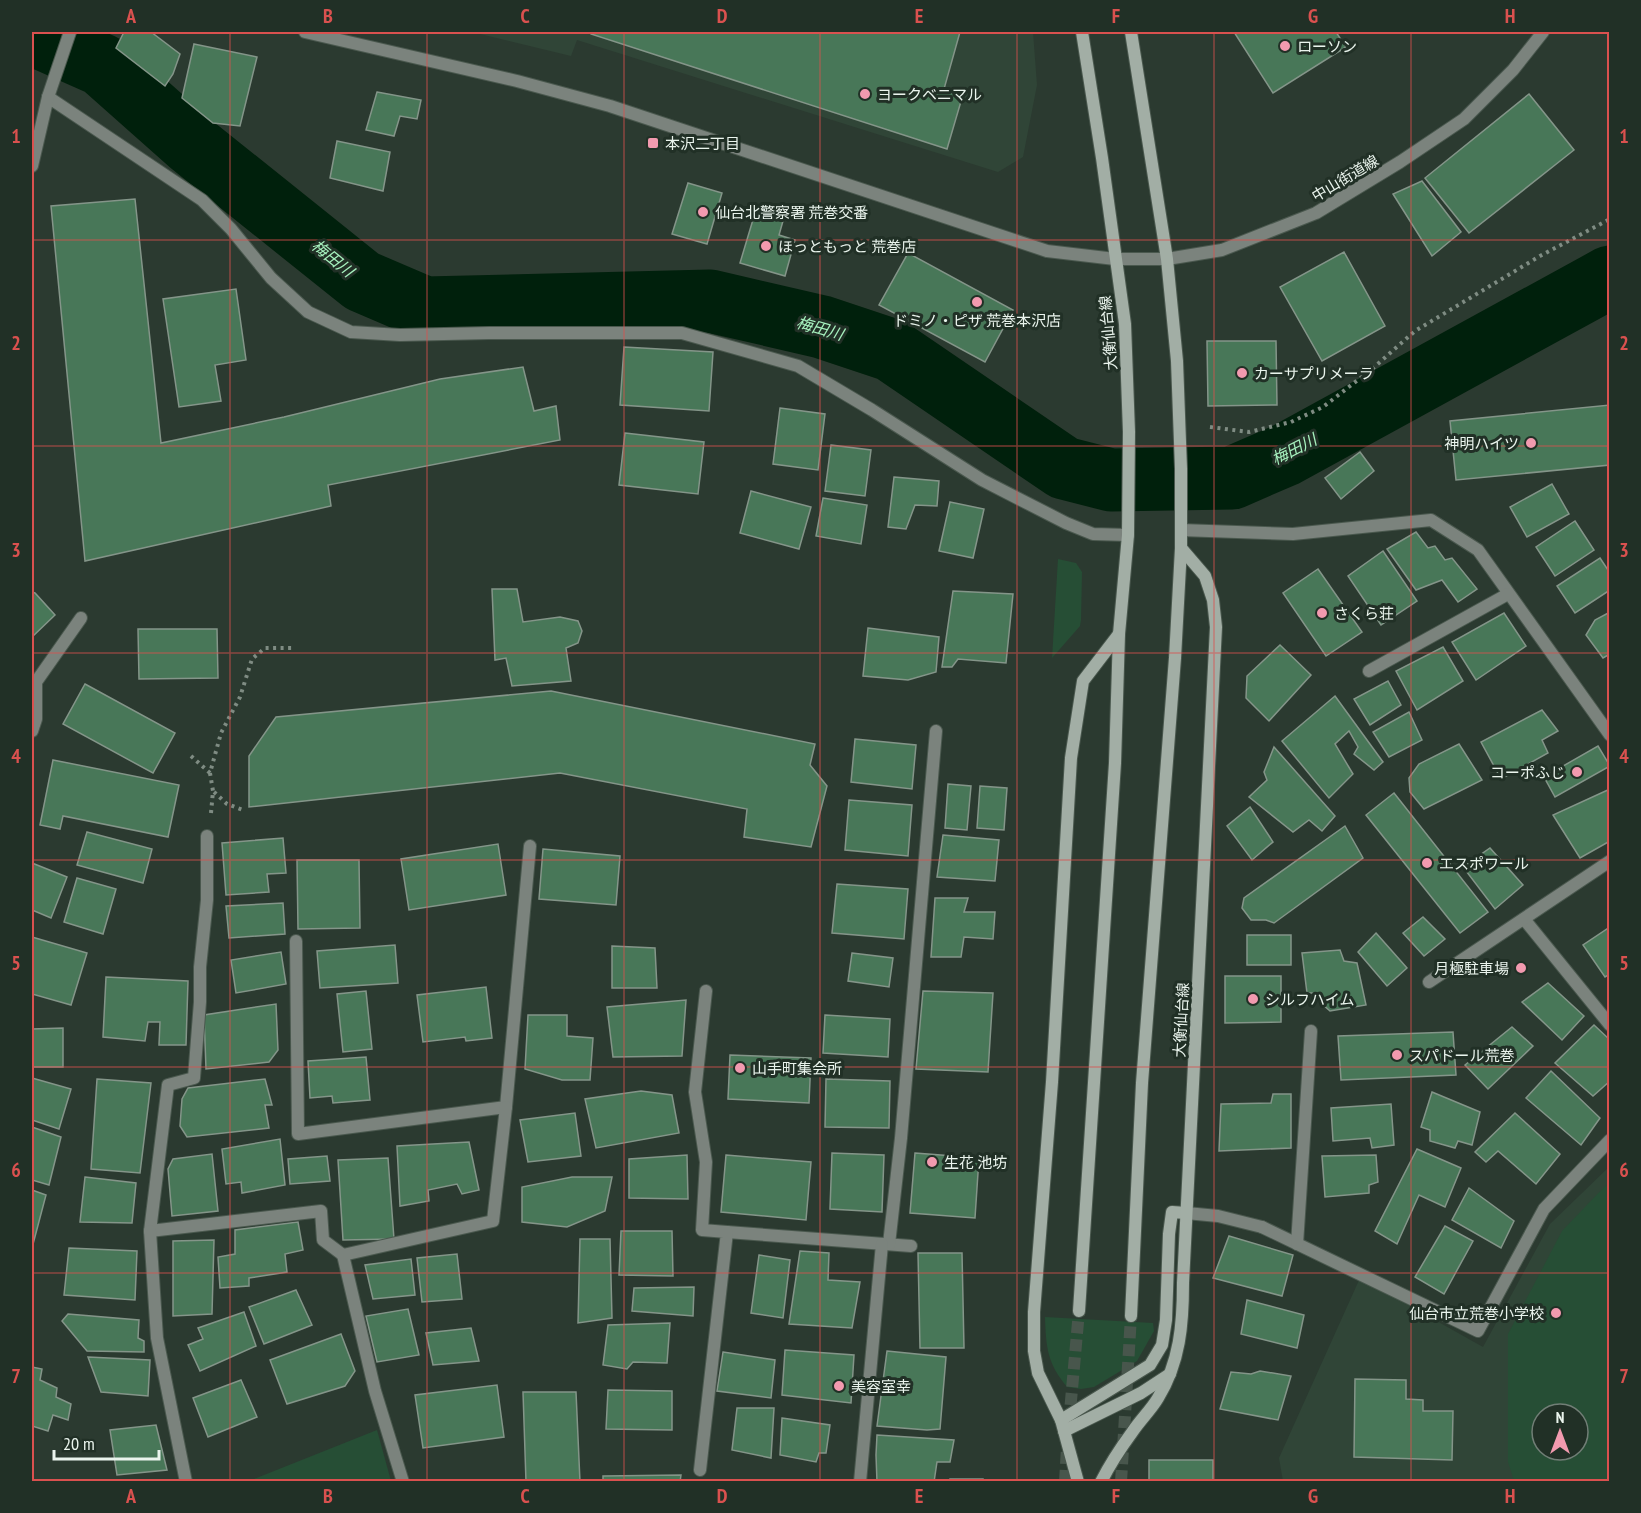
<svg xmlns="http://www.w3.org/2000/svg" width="1641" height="1513" font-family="'PT Sans Narrow','Noto Sans JP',sans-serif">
<rect width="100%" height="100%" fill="#2b3a30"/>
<g fill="#304537" fill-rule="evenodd">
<polygon points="472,32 1033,32 1037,85 1023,157 998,172 577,40 571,56"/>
<path d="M1609 1167V1481H1283L1279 1458 1360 1278 1483 1347 1550 1224ZM1542 1414H1578V1450H1542Z"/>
</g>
<g fill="#264e35" fill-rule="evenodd">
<polygon points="1058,559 1076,563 1082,572 1081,620 1080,626 1052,658"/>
<path d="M1609 1182V1481H1514L1508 1462V1334L1562 1231ZM1542 1414H1578V1450H1542Z"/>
<path d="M1045 1317 1153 1323 1154 1331 1137 1361 1094 1387 1081 1389 1067 1387C1047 1363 1046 1347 1045 1317Z"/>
<polygon points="377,1430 391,1481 249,1481"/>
</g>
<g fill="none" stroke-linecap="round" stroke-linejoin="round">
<polyline stroke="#00200c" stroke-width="63" points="32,34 102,65 191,144 362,281 425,308 710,301 822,327 891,350 1064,468 1111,480 1232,478 1285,455 1610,277"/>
</g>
<g fill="#487758" stroke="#849589" stroke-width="1.5">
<polygon points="124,32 151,32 180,54 173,74 165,86 116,48"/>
<polygon points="591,32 960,32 944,89 962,98 947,149 591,34"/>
<polygon points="1234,32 1336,32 1346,47 1273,93"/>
<polygon points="194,44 257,57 240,126 213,123 182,98"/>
<polygon points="377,92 421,100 417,119 400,116 394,136 366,130"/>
<polygon points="1529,94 1574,150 1469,233 1425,178"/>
<polygon points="337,141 390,152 383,191 330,178"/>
<polygon points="1422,181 1461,232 1432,256 1393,194"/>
<polygon points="688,183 722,193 707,244 672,234"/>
<polygon points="135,199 161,443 284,417 440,379 523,367 534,411 556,406 560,440 328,485 331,506 85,561 51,206"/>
<polygon points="755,213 783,221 779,235 795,240 785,276 740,263"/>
<polygon points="1344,252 1385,326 1322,361 1280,287"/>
<polygon points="908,253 1013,310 985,362 879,305"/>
<polygon points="236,289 246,360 215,365 221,401 179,407 163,299"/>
<polygon points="1207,341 1276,341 1277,405 1208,406"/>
<polygon points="624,347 713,352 709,411 620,405"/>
<polygon points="1610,405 1610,465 1456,480 1450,421"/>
<polygon points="780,408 825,414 818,470 773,464"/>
<polygon points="625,433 704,442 698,494 619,485"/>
<polygon points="831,445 871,450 865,496 825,491"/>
<polygon points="1360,452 1374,471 1341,499 1325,478"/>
<polygon points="894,477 939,481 937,506 915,505 906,529 888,527"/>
<polygon points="1552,484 1569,514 1527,537 1510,507"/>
<polygon points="751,491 811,507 799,549 740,533"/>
<polygon points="823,498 867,505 861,544 816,536"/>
<polygon points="950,502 984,509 973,558 939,551"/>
<polygon points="1575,521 1594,550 1555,576 1536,547"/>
<polygon points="1416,532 1428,548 1435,546 1445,560 1452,558 1477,589 1458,602 1442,580 1416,590 1387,549"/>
<polygon points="1383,551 1417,601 1381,625 1348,576"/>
<polygon points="1600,558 1610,573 1610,590 1575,613 1557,586"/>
<polygon points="1318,569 1362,632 1326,656 1283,593"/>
<polygon points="492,589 517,589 523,622 560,617 578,621 582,631 578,643 566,648 571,681 512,686 506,658 495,660"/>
<polygon points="953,591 1013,594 1006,663 958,659 952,667 942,667"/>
<polygon points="32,592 35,593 55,615 32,637"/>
<polygon points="1610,612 1610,654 1603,658 1586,635 1595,620"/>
<polygon points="1504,613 1526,646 1476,680 1452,642"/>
<polygon points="868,628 939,637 936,672 908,680 863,676"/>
<polygon points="138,629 217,629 218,678 139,679"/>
<polygon points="1280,645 1311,675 1269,721 1246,698 1247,676"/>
<polygon points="1443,647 1463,681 1417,710 1396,671"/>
<polygon points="1388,681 1401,705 1370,725 1354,699"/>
<polygon points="85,684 175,733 153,773 63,724"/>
<polygon points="551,691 815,744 810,765 827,786 811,847 744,837 747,809 560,773 249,807 249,756 276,717"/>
<polygon points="1335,696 1383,762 1374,770 1354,754 1358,747 1349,731 1335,744 1353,774 1329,798 1282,741"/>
<polygon points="1542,710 1558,731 1542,740 1548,753 1501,779 1481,742"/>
<polygon points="1409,712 1422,740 1389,757 1373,732"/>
<polygon points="855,739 916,745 912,789 851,782"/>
<polygon points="1459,744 1482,780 1424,809 1410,792 1409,778 1419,764"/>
<polygon points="1598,746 1610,766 1555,797 1544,777"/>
<polygon points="1274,747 1335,816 1322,831 1309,820 1293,832 1249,797 1267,780 1264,772"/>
<polygon points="53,760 179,785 168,837 63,816 60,829 40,825"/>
<polygon points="948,784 971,786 967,830 945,828"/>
<polygon points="980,786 1007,788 1004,830 977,828"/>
<polygon points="1610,789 1610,841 1580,858 1553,815"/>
<polygon points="1394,793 1488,912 1460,933 1366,815"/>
<polygon points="849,800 912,805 908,856 845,850"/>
<polygon points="1250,807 1273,842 1252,860 1227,826"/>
<polygon points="1345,826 1363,858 1274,923 1266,920 1251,920 1242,908 1244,898"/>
<polygon points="87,832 152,849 143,883 77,865"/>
<polygon points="943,835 999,840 995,881 937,877"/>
<polygon points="283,838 286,873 267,874 269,892 226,895 222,843"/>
<polygon points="498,844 506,895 409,910 401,859"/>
<polygon points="1490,848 1523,885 1495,909 1463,867"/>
<polygon points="543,849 620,856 616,905 539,899"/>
<polygon points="297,860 359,860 360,928 298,929"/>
<polygon points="32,863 67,877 51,918 32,910"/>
<polygon points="77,878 116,889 103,934 64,922"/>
<polygon points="837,884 908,889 904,939 832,933"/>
<polygon points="935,898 968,898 964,912 995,912 993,939 964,937 961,957 931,957"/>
<polygon points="283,903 285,934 229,938 226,906"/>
<polygon points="1423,917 1445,939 1424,956 1403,933"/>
<polygon points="1610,927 1610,974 1605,977 1583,945"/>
<polygon points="1376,933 1407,968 1387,986 1358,952"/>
<rect x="1247" y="935" width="44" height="30"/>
<polygon points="32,937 87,953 71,1005 32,994"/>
<polygon points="395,945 398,983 320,988 317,951"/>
<polygon points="612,946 655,948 657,988 612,988"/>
<polygon points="1340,950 1344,961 1357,963 1366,1005 1330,1011 1321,1003 1319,993 1307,993 1302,953"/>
<polygon points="281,952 286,984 236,993 231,960"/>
<polygon points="852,953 893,958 889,987 848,981"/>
<polygon points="1225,976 1281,976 1281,1022 1225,1023"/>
<polygon points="106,977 188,981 186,1045 159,1045 160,1022 148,1022 145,1041 103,1037"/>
<polygon points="1548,983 1584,1016 1562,1040 1522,1002"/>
<polygon points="486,987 492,1038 466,1041 465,1037 423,1042 417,995"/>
<polygon points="366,991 372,1049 343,1052 337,994"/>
<polygon points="923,991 993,993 988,1072 916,1069"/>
<polygon points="686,1000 682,1056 613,1057 607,1007"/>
<polygon points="276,1004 278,1050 269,1062 206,1069 204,1015"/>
<polygon points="528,1015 567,1015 567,1036 593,1038 590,1080 562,1080 525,1069"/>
<polygon points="825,1015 890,1019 888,1057 823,1053"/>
<polygon points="1594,1025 1610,1040 1610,1081 1593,1096 1555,1063"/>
<polygon points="1512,1027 1533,1046 1488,1089 1465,1065"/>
<polygon points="63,1028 63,1067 32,1067 32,1029"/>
<polygon points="1453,1032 1456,1075 1341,1080 1338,1036"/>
<polygon points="730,1055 811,1058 809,1103 728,1099"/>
<polygon points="366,1057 370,1100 333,1103 332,1096 310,1098 308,1061"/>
<polygon points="1551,1071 1600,1118 1581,1145 1526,1098"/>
<polygon points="32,1078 71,1089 59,1129 32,1120"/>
<polygon points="97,1079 151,1083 140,1173 91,1169"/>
<polygon points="265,1079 272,1105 265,1105 269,1128 187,1137 180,1126 182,1099 188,1088"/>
<polygon points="826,1079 890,1081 889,1128 825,1127"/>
<polygon points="641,1091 672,1095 679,1133 596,1148 585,1099"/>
<polygon points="1432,1092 1480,1112 1472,1145 1458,1141 1455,1148 1430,1141 1430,1130 1421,1127"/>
<polygon points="1273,1094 1291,1094 1291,1148 1219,1151 1221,1104 1271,1103"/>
<polygon points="1391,1104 1394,1145 1372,1148 1370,1138 1333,1141 1331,1108"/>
<polygon points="575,1113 581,1156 528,1162 520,1120"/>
<polygon points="1515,1113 1560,1154 1536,1184 1498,1151 1486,1162 1475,1152"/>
<polygon points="32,1127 61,1137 49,1185 32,1180"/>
<polygon points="280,1139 285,1185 242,1193 241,1182 226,1184 222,1149"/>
<polygon points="469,1142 479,1190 462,1194 457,1184 428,1190 429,1201 400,1206 397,1146"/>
<polygon points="1417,1149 1461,1168 1445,1207 1419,1195 1397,1244 1375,1231"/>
<polygon points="832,1153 884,1155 882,1212 830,1209"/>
<polygon points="915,1153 979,1158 975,1218 910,1213"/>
<polygon points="212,1154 218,1211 172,1216 168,1169 173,1159"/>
<polygon points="687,1155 688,1199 629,1198 629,1159"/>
<polygon points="726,1155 811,1162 806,1220 721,1212"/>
<polygon points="1376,1155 1378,1182 1369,1185 1369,1193 1325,1197 1322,1156"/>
<polygon points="327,1156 330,1181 290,1184 288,1159"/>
<polygon points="388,1158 394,1239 343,1240 338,1160"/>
<polygon points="85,1177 136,1183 132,1223 80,1222"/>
<polygon points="572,1177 612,1177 605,1211 567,1227 522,1222 522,1187"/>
<polygon points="1469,1188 1514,1221 1501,1248 1452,1220"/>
<polygon points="32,1190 46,1195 32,1248"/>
<polygon points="298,1222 303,1250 285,1254 287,1272 249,1278 249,1286 220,1288 218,1257 235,1254 235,1230"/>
<polygon points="1445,1226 1473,1241 1444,1294 1415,1277"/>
<polygon points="621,1231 672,1231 673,1276 619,1275"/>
<polygon points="1229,1236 1293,1255 1282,1296 1213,1278"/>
<polygon points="580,1239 610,1239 612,1318 578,1323"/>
<polygon points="214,1240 212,1314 173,1316 173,1241"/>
<polygon points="69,1248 137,1251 135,1300 64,1295"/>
<polygon points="800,1251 829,1253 828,1280 860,1282 852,1328 789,1324"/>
<polygon points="918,1253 962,1253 964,1348 920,1348"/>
<polygon points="457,1254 462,1299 422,1302 417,1258"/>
<polygon points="759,1255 790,1260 783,1318 751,1313"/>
<polygon points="411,1259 415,1295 373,1299 365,1265"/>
<polygon points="694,1287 693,1316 632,1311 634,1288"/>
<polygon points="296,1290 312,1325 264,1344 249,1307"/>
<polygon points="1247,1300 1304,1315 1297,1348 1241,1334"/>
<polygon points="408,1309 419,1355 377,1362 366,1316"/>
<polygon points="244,1312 256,1346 200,1371 188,1345 203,1339 198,1328"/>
<polygon points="68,1314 139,1320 138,1338 144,1341 144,1352 87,1351 62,1321"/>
<polygon points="670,1323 667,1363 633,1362 627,1369 603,1365 608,1325"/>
<polygon points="471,1328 479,1361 433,1365 426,1333"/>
<polygon points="341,1334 355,1371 345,1386 287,1404 270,1360"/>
<polygon points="785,1350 854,1355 851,1403 782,1395"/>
<polygon points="887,1351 946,1357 940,1429 927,1430 877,1426"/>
<polygon points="723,1352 775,1360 771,1398 717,1391"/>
<polygon points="88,1357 150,1360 148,1396 101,1392"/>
<polygon points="32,1367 42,1369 40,1380 57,1388 56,1397 71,1404 68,1420 53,1415 48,1431 32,1426"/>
<polygon points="1260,1371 1291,1376 1278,1420 1220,1409 1231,1372 1251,1374"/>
<polygon points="1355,1379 1406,1380 1406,1399 1423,1400 1423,1411 1453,1411 1452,1460 1354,1457"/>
<polygon points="241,1380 257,1417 208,1437 193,1398"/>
<polygon points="497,1385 504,1437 423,1448 415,1395"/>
<polygon points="608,1390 672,1391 672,1430 606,1429"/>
<polygon points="523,1392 576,1392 580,1482 526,1482"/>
<polygon points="737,1408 774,1408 771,1458 732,1450"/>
<polygon points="782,1418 830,1425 826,1453 819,1453 816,1462 780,1455"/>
<polygon points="156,1425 167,1470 117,1475 110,1430"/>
<polygon points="877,1435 954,1440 950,1462 937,1462 934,1482 877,1482 876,1455"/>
<rect x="1149" y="1460" width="64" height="22"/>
<polygon points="681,1475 680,1482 603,1482 603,1476"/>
<rect x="950" y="1479" width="33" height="3"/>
</g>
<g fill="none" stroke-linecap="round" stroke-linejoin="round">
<g stroke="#48564c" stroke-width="12" stroke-dasharray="12 6" stroke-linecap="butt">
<polyline points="1069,1423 1079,1311"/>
<polyline points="1065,1482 1067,1447"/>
<polyline points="1121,1482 1131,1316"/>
</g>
<defs>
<g id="service">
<polyline points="48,97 202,200 231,229 271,278 308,312 351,332 400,335 489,333 682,333 798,366 872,410 982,480 1066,523 1093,534 1128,535"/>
<polyline points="1181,530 1293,534 1431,520 1478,550 1610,735"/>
<polyline points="1369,671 1508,594"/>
<polyline points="32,731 36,719 36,682 81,618"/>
<polyline points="207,836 207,900 200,967 200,1002 194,1078 168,1085 150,1231 321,1211 323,1240 343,1255"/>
<polyline points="1524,919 1610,1025"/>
<polyline points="296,941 298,1134 506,1107 530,846"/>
<polyline points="1429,982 1610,861"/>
<polyline points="1262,1227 1478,1331 1544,1209 1610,1140"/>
<polyline points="150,1231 157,1338 186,1482"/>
<polyline points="727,1232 911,1246"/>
<polyline points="1297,1244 1311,1031"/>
<polyline points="700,1470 727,1232 702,1230 706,1162 695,1092 706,991"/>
<polyline points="403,1482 375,1391 343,1255 493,1221 506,1107"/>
</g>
<g id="minor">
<polyline points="32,166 48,97 70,32"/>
<polyline points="1186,1213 1218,1216 1262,1227"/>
<polyline points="889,1244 901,1138 936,731"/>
<polyline points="860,1482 882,1244"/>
</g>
<polyline id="tertiary" points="305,32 517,81 610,106 1047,251 1115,259 1167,259 1222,250 1316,213 1400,162 1464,119 1513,70 1543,32"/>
<g id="secondary">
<polyline points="1131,32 1167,259 1177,361 1181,469 1181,548 1175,658 1142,1083 1131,1316"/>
<polyline points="1079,1311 1115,763 1119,634 1128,535 1129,432 1125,324 1102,158 1082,32"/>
<polyline points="1061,1420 1150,1365 1162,1345 1166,1320 1169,1234 1172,1212 1186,1213"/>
<polyline points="1064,1431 1141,1393 1170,1374"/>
<polyline points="1078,1482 1061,1420 1038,1373 1034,1351 1034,1312 1052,1082 1071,758 1083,681 1119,634"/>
<path d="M1101 1482C1110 1464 1122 1446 1133 1431 1141 1419 1151 1410 1158 1398 1180 1362 1183 1324 1183 1283L1216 627 1213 600 1205 576 1181 548"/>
</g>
</defs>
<use href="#service" stroke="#4a584e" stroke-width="14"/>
<use href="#minor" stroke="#4a584e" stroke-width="14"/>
<use href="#tertiary" stroke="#4a584e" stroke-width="14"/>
<use href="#secondary" stroke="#4a584e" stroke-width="14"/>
<g stroke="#7f8c83" stroke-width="4" stroke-dasharray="3 4.5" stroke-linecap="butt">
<polyline points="1210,427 1249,432 1291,422 1323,407 1372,369 1415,331 1540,256 1610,219"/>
<polyline points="191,756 210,773"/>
<polyline points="214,792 227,804 243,810"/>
<polyline points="211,813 213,791 210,773 221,733 240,697 252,659 265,648 295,648"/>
</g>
<use href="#service" stroke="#7b837d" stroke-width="12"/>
<use href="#minor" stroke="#7b837d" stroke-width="12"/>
<use href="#tertiary" stroke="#7b837d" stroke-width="12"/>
<use href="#secondary" stroke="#a2aea5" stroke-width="12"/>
</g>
<path fill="none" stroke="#da514f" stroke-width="1.5" stroke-opacity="0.55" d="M230 32V1482M427 32V1482M624 32V1482M820 32V1482M1017 32V1482M1214 32V1482M1411 32V1482M32 240H1610M32 446H1610M32 653H1610M32 860H1610M32 1067H1610M32 1273H1610"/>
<g fill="#f29aaf" stroke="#213026" stroke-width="2">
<circle cx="1285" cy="46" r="6"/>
<circle cx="865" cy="94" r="6"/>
<rect x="647" y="137" width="12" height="12" rx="3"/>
<circle cx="703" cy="212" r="6"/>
<circle cx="766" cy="246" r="6"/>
<circle cx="977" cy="302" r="6"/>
<circle cx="1242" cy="373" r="6"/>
<circle cx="1531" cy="443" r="6"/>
<circle cx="1322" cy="613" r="6"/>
<circle cx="1577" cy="772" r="6"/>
<circle cx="1427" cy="863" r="6"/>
<circle cx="1521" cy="968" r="6"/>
<circle cx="1253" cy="999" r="6"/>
<circle cx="1397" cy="1055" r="6"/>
<circle cx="740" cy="1068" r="6"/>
<circle cx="932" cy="1162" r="6"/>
<circle cx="1556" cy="1313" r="6"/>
<circle cx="839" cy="1386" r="6"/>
</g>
<g text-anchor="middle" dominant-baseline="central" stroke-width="6" stroke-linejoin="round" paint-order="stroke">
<g font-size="15" fill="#eaf4ed" stroke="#213026" text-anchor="start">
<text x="1297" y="46">ローソン</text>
<text x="877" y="94">ヨークベニマル</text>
<text x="665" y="143">本沢二丁目</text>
<text x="715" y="212">仙台北警察署 荒巻交番</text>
<text x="778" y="246">ほっともっと 荒巻店</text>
<text x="977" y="320" text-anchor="middle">ドミノ・ピザ 荒巻本沢店</text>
<text x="1254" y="373">カーサプリメーラ</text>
<text x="1519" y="443" text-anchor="end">神明ハイツ</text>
<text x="1334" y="613">さくら荘</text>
<text x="1565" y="772" text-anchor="end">コーポふじ</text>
<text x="1439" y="863">エスポワール</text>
<text x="1509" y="968" text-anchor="end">月極駐車場</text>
<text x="1265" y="999">シルフハイム</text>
<text x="1409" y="1055">スパドール荒巻</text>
<text x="752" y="1068">山手町集会所</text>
<text x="944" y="1162">生花 池坊</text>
<text x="1544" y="1313" text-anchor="end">仙台市立荒巻小学校</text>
<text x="851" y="1386">美容室幸</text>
</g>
<g font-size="15" fill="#eaf4ed" stroke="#213026">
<text transform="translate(1345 178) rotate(-31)">中山街道線</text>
<text transform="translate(1108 333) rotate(-95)">大衡仙台線</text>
<text transform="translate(1181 1020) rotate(-87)">大衡仙台線</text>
</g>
<g font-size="16" font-style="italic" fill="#a7f2bf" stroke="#213026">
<text transform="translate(333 258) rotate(39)">梅田川</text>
<text transform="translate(820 328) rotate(16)">梅田川</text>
<text transform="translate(1294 449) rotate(-27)">梅田川</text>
</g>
</g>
<rect width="1641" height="1513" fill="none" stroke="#213026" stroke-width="66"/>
<g transform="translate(1560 1432)"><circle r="28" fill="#213026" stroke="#717e76" stroke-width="1.5"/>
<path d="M0-4.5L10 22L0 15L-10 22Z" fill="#f29aaf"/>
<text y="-9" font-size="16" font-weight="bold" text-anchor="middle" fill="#eaf4ed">N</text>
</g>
<path d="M54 1450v9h105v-9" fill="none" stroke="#eaf4ed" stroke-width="3"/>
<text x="63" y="1450" font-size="18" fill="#eaf4ed" stroke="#213026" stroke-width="4.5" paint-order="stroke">20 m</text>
<rect x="33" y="33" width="1575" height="1447" fill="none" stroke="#da514f" stroke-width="2"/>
<g font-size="20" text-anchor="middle" font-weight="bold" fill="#da514f">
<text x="131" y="23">A</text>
<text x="328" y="23">B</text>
<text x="525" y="23">C</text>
<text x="722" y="23">D</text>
<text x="919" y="23">E</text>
<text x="1116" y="23">F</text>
<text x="1313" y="23">G</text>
<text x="1510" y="23">H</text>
<text x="16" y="143">1</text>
<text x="1624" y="143">1</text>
<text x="16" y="350">2</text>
<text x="1624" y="350">2</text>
<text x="16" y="557">3</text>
<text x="1624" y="557">3</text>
<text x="16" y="763">4</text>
<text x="1624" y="763">4</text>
<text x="16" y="970">5</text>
<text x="1624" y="970">5</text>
<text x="16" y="1177">6</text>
<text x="1624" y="1177">6</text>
<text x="16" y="1383">7</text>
<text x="1624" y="1383">7</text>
<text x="131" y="1503">A</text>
<text x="328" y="1503">B</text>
<text x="525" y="1503">C</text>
<text x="722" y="1503">D</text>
<text x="919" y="1503">E</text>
<text x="1116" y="1503">F</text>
<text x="1313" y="1503">G</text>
<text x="1510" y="1503">H</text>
</g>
</svg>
